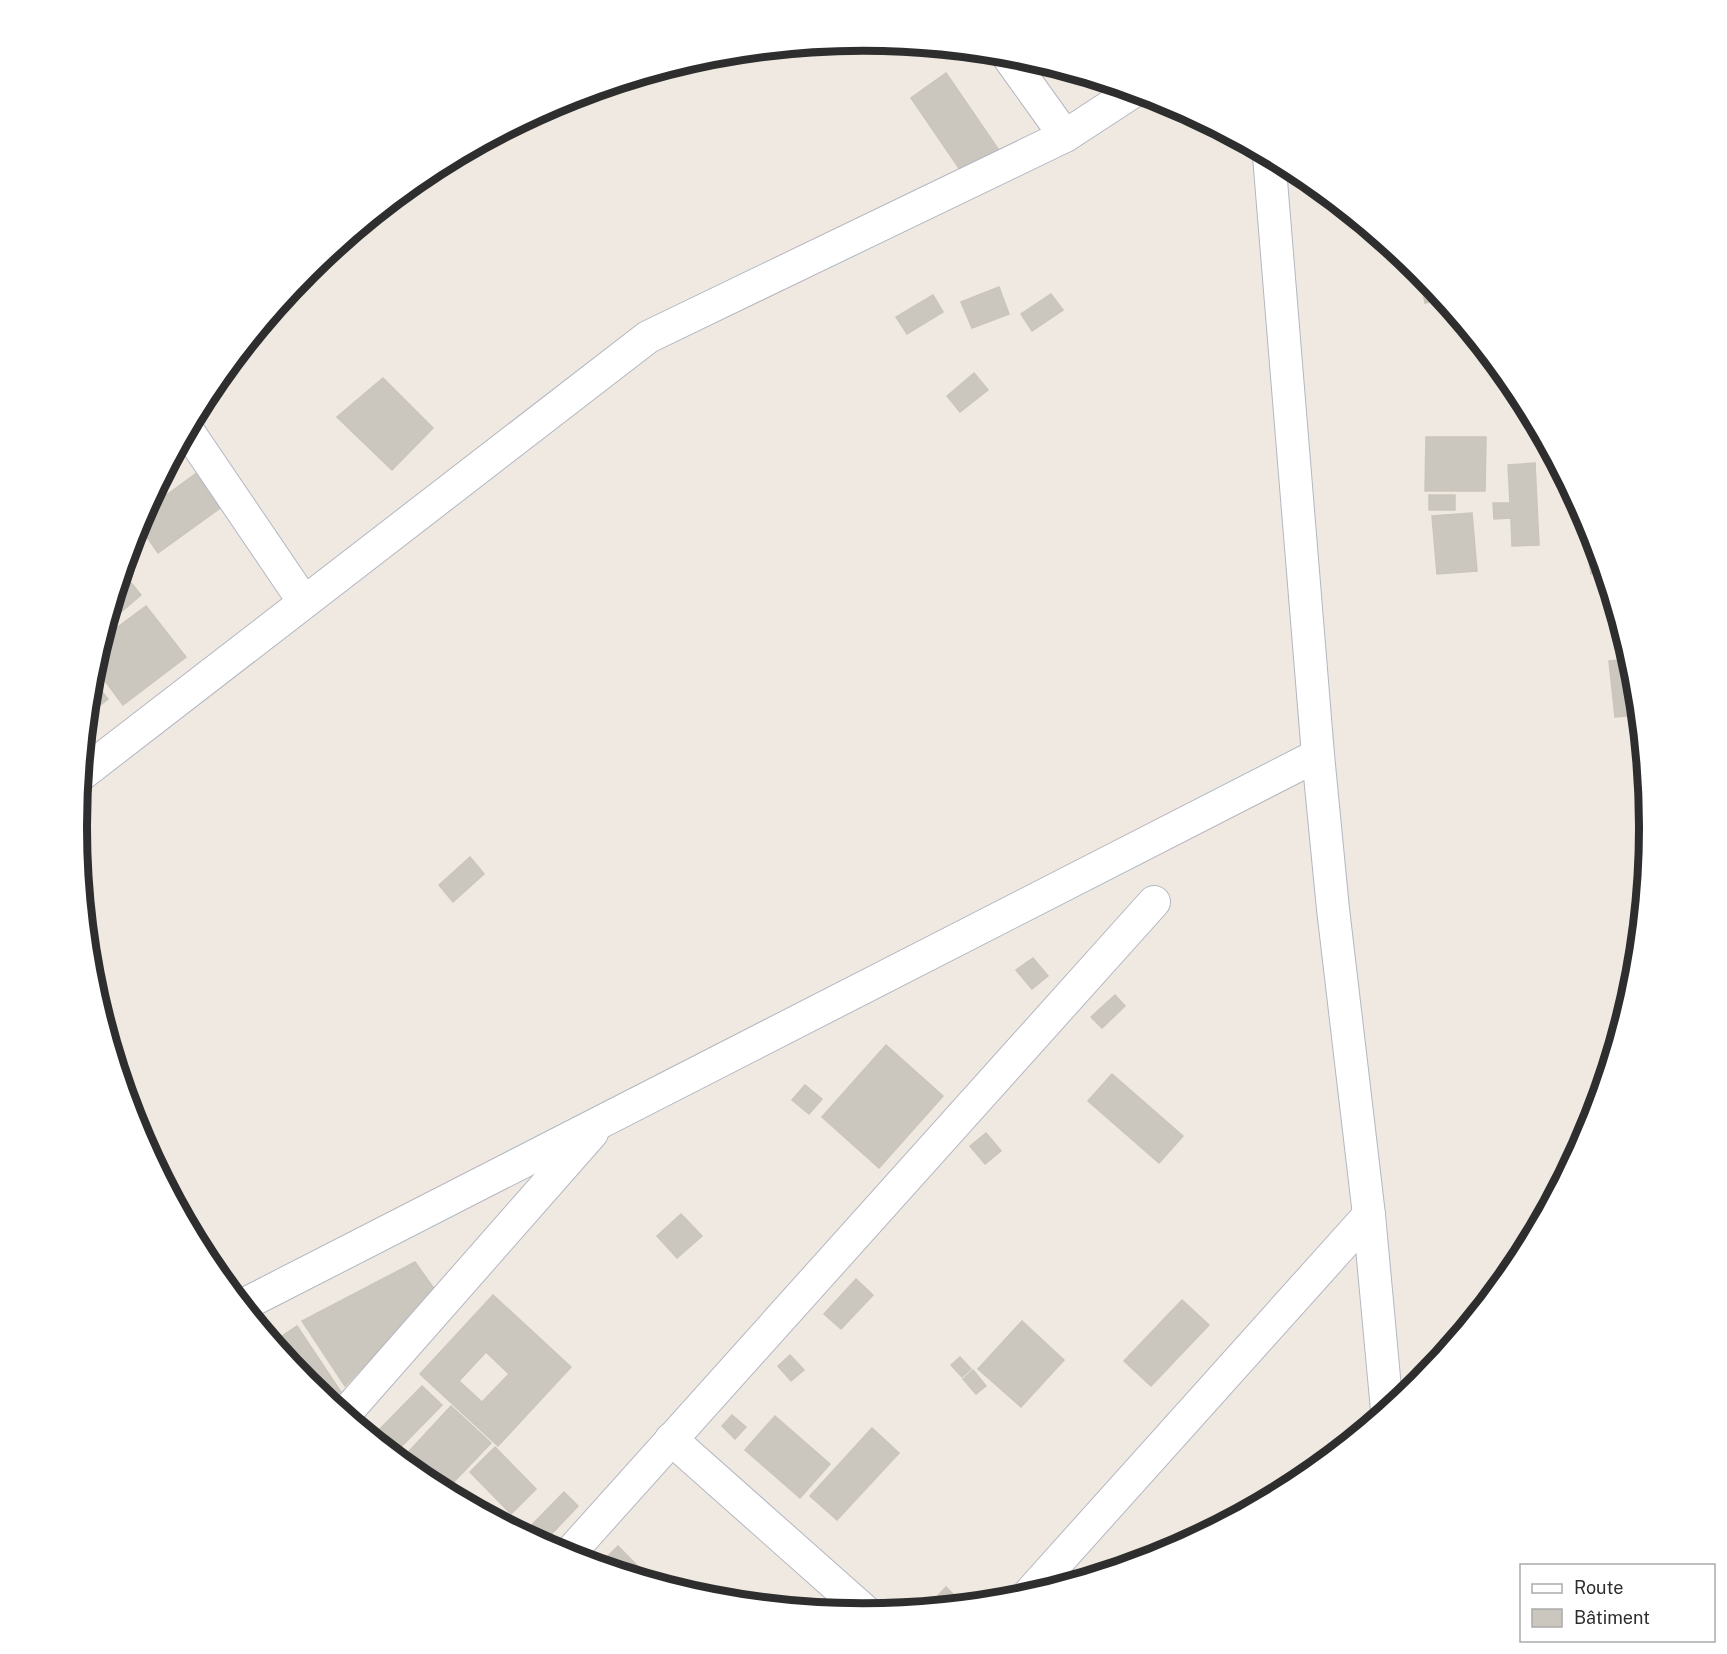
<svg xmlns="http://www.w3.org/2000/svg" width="1727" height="1654" font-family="'Public Sans',sans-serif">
<rect width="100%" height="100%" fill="#efe9e1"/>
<g fill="#cbc7bf" stroke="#cbc5ba" stroke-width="1.5" fill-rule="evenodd">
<polygon points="946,73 1003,156 967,180 911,98"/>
<polygon points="1419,271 1420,271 1443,299 1425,303"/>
<polygon points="999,287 1009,314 972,328 961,302"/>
<polygon points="1051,294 1063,310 1032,331 1021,314"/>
<polygon points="933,295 943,312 907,334 896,317"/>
<polygon points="974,373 988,390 960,412 947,396"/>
<polygon points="383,378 433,428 392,470 337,417"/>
<polygon points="1426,437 1486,437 1485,491 1425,491"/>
<polygon points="1535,463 1539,545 1512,546 1511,518 1494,519 1493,503 1510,503 1508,465"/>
<polygon points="198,472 223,506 158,553 138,524 146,510"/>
<rect x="1429" y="495" width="26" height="15"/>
<polygon points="1581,509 1590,526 1604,572 1591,574"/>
<polygon points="1472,513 1477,571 1437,574 1432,516"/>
<polygon points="123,573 141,595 107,624"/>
<polygon points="146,606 186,657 123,705 94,666 103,638"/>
<polygon points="1631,659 1635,674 1639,715 1615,717 1609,661"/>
<polygon points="92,679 108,699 88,714"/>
<polygon points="470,857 484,874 453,902 439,885"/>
<polygon points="1033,958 1048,976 1032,989 1016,970"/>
<polygon points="1115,995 1125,1006 1102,1028 1091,1017"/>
<polygon points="886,1045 943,1096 879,1168 822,1117"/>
<polygon points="1112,1074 1183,1136 1159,1163 1088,1101"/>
<polygon points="805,1085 822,1099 809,1114 792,1100"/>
<polygon points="986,1133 1001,1151 985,1164 970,1146"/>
<polygon points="681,1214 702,1236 677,1258 657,1236"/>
<polygon points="415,1262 435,1290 345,1386 302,1321"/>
<polygon points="856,1279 873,1295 841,1329 824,1314"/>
<path d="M493 1295 571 1367 498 1446 420 1374ZM486 1352 509 1374 482 1402 459 1381Z"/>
<polygon points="1182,1300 1209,1325 1151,1386 1124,1361"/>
<polygon points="1022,1321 1064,1360 1021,1407 978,1369"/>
<polygon points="297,1326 341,1392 329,1400 307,1383 275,1344 281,1340 279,1338"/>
<polygon points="790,1355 804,1370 791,1381 778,1366"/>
<polygon points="960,1357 971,1369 962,1377 951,1365"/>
<polygon points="973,1370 986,1386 976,1394 963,1379"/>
<polygon points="422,1386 442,1405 400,1448 380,1429"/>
<polygon points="451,1406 491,1443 445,1491 426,1481 401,1460"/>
<polygon points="732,1415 746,1427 735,1439 722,1426"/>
<polygon points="775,1416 830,1464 800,1498 745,1450"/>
<polygon points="872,1428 899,1453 837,1520 810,1496"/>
<polygon points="375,1432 402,1456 399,1459 372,1436"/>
<polygon points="495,1447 536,1489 511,1514 470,1472"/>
<polygon points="564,1492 578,1506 543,1543 524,1533"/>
<polygon points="618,1546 652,1581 599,1565"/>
<polygon points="946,1587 962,1603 933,1607 930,1604"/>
</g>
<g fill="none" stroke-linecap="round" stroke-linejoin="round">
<defs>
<g id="minor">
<polyline points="1007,55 1065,136"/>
<polyline points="1269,156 1318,755 1333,909 1369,1215 1387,1410"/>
<polyline points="188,431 304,602"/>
<polyline points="82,774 648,337 1065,136 1134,91"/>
<polyline points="243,1305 1318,755"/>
<polyline points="345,1414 592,1133"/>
<polyline points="671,1439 867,1613"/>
<polyline points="568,1555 1154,902"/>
<polyline points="1028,1595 1369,1215"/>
</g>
</defs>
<use href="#minor" stroke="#b4b7c1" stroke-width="34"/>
<use href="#minor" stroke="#fff" stroke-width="32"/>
</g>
<path d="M0 0H1727V1654H0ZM87 827a776 776 0 1 1 1552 0a776 776 0 1 1-1552 0Z" fill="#fff" fill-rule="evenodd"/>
<path fill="none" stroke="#2e2e2e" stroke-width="8" d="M87 827a776 776 0 1 1 1552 0a776 776 0 1 1-1552 0Z"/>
<rect x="1520" y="1564" width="195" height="78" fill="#ffffff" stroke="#ababab" stroke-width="1.5"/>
<rect x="1532" y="1584" width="30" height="9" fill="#ffffff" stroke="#ababab" stroke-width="1.5"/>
<text x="1574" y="1594" font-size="18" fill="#2e2e2e">Route</text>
<rect x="1532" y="1609" width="30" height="18" fill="#cbc7bf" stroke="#ababab" stroke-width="1.5"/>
<text x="1574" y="1624" font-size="18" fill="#2e2e2e">Bâtiment</text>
</svg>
